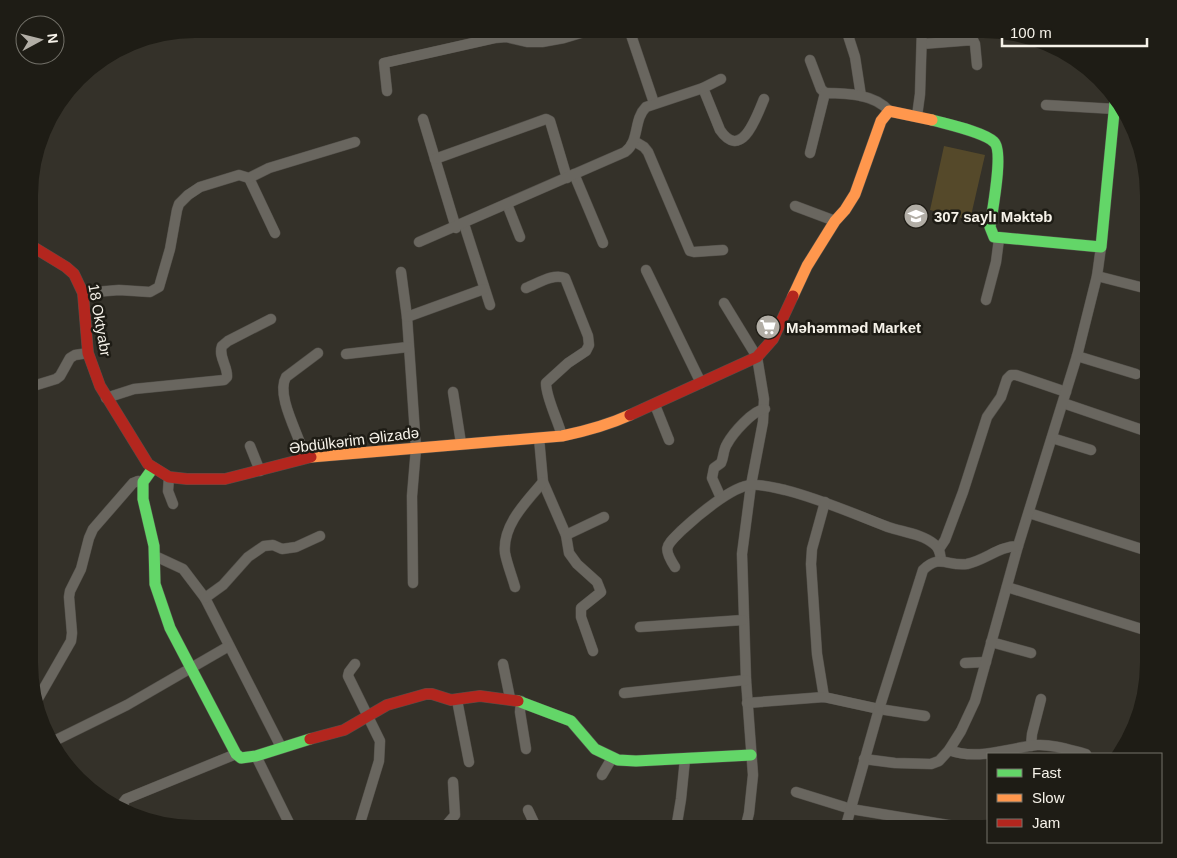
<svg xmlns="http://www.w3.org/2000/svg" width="1177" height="858" font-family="Arial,sans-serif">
<rect width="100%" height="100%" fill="#343129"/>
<polygon fill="#55492a" points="944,146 985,155 970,220 930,210"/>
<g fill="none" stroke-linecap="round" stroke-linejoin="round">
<defs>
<g id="street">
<polyline points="629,29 654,103"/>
<polyline points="846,29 855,57 861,96"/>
<polyline points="922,44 973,40 975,44 977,65"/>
<polyline points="810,60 821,89 825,93"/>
<path d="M703 88 720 130C742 162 757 115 764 99"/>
<polyline points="387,91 384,63 495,38 506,37 527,42 542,42 564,38 594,29"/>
<polyline points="1046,105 1115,109"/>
<polyline points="917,116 920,94 922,29"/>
<polyline points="423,119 456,228"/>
<polyline points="634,141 644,147 648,152 690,251 694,252 723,250"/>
<path d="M810 153 825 93C846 93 875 94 889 111"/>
<polyline points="435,159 546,119 550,121 567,178"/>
<polyline points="574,174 603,243"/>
<polyline points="249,178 275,233"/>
<polyline points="507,204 520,237"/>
<polyline points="795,206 835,221"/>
<polyline points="464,224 490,305"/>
<path d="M419 242 625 152C640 141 633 120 646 107L703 88 721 79"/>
<polyline points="646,270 701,383"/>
<polyline points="401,272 407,317 416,448 412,496 413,583"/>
<polyline points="1097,276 1148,289"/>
<path d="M526 288C537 284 553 273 565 278L588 336 589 345 586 351 568 363 546 383C546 398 558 420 562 436"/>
<polyline points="83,293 119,290 150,292 159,287 170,249 177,210 179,204 188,195 200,187 239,175 249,178 269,168 355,142"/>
<polyline points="986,300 996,262 999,239"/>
<polyline points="724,303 757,357 764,399 763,422 751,485 742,554 746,680 753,775 749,813 745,829"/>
<polyline points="407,317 484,289"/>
<polyline points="346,354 408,347"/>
<polyline points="1077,356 1136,374"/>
<polyline points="30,387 56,379 60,376 70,358 75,355 88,353"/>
<polyline points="453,392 461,443"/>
<path d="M106 398 134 389 224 380 227 377C228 366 218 357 222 346L228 341 271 319"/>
<polyline points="1063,403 1148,432"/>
<polyline points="655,405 669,440"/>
<polyline points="539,438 543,482 566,535 569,553 577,564 597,582 601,592 581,608 581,617 593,651"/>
<polyline points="1052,438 1091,450"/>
<polyline points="250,446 260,471"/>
<path d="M305 458C301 438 275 396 286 377L318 353"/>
<polyline points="169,477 168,491 173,504"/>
<path d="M721 498 712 478 714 468 721 463C724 457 723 450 727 444 733 433 753 410 765 409"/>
<polyline points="1029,513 1148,551"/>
<polyline points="566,535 604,517"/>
<polyline points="939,549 945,540 963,492 987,417 1001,397 1007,379 1011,375 1016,375 1066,392"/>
<polyline points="155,556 183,569 205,598 281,747"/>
<path d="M675 567C662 547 666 546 682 530 696 517 732 486 751 485 762 484 775 488 785 490 821 499 854 514 888 527 903 532 922 534 934 544 940 548 940 554 941 560"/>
<path d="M515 587C512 576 507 564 505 553 502 525 527 501 543 482"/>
<polyline points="1007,587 1148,631"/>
<polyline points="205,598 223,585 248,557 264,546 273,545 282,549 296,547 320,536"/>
<polyline points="640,627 743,620"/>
<polyline points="991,642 1031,653"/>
<polyline points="965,663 986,662"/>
<polyline points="355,664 349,672 348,676 380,741 379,761 360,823 361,829"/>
<polyline points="503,664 510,698"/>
<polyline points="624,693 746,680"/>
<polyline points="824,697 817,654 811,564 812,549 825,502"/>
<polyline points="457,700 469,762"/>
<polyline points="521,701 520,712 526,749"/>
<polyline points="36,702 71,641 72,633 69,597 70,591 81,569 89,538 93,529 133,483 138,481 143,482"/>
<polyline points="747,703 824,697 879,709 925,716"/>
<polyline points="50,743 127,705 229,646"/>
<polyline points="1031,746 1032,734 1041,699"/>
<path d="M949 750C977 761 1008 748 1037 745 1053 744 1070 750 1086 754"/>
<polyline points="256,756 292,829"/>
<polyline points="864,759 895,763 931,764 939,761 949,750 961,731 975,701 1018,546"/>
<polyline points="602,775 612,758"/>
<polyline points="796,792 851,809 972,829"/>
<polyline points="528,810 537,829"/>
<polyline points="126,813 123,803 126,799 236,754"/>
<polyline points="443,829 455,815 453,782"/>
<polyline points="560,829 572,826 582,829"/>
<polyline points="676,829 681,799 685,759"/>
<path d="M845 829 879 709 923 570C940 553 948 567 967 564 986 560 999 546 1018 546L1077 356 1097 276 1101 247"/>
</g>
<g id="fast">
<path d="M932 120C946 124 984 132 994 142 1004 151 992 212 990 227L994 237 1101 247 1115 102"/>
<polyline points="153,468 143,482 143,499 154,546 155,584 170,628 236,754 241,758 256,756 310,739"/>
<polyline points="518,701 571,721 595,749 618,760 636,761 751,755"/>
</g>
<g id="slow">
<polyline points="793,296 807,266 835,221 845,210 855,194 881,121 889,111 932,120"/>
<path d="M311 457 562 436C586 431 608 425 630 415"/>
</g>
<g id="jam">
<polyline points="30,245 66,267 74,274 83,293 88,353 100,386 148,464 169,477 187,479 225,479 311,457"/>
<polyline points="630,415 757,357 773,339 793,296"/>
<polyline points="310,739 344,730 387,705 426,694 432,694 451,700 480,696 518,701"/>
</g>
</defs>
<use href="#street" stroke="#524f49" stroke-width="11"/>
<use href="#fast" stroke="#524f49" stroke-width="12"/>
<use href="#slow" stroke="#524f49" stroke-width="12"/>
<use href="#jam" stroke="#524f49" stroke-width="12"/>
<use href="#street" stroke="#69665f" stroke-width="10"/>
<use href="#fast" stroke="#63d668" stroke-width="11"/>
<use href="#slow" stroke="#ff974d" stroke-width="11"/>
<use href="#jam" stroke="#b3261e" stroke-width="11"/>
</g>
<defs>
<symbol id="school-disc" viewBox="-11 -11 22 22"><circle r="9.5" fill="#b2aea6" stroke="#1e1c15"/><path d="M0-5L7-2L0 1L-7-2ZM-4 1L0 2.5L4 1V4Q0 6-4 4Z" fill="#fff"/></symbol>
<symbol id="supermarket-disc" viewBox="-11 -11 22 22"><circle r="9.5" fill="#b2aea6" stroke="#1e1c15"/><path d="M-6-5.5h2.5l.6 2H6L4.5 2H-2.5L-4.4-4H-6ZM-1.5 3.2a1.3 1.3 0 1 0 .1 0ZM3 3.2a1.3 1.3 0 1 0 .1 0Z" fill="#fff"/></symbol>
</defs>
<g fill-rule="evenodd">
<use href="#school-disc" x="902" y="202" width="28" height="28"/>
<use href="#supermarket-disc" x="754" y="313" width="28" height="28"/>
</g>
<g text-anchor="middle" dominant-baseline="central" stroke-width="5" stroke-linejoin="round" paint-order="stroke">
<g font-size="15" font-weight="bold" fill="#f6f2e9" stroke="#1e1c15" text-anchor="start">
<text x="934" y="216">307 saylı Məktəb</text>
<text x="786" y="327">Məhəmməd Market</text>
</g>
<g font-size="15" fill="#f6f2e9" stroke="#1e1c15">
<text transform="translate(100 320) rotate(80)">18 Oktyabr</text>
<text transform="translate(354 440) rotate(-7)">Əbdülkərim Əlizadə</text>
</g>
</g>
<path d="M0 0H1177V858H0ZM195 38H983A157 157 0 0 1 1140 195V663A157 157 0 0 1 983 820H195A157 157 0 0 1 38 663V195A157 157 0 0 1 195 38Z" fill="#1e1c15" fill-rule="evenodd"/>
<rect x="987" y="753" width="175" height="90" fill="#1e1c15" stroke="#74726a"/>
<rect x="997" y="769" width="25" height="8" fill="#63d668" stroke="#74726a"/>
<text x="1032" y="778" font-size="15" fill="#f6f2e9">Fast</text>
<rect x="997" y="794" width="25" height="8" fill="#ff974d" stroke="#74726a"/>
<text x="1032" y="803" font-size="15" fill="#f6f2e9">Slow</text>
<rect x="997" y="819" width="25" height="8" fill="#b3261e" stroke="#74726a"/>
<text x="1032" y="828" font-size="15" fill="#f6f2e9">Jam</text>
<g transform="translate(40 40) rotate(83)"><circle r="24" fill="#1e1c15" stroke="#74726a"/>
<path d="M0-4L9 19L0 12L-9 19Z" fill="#b2aea6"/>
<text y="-8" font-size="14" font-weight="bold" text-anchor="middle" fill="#f6f2e9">N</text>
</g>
<path d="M1002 38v8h145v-8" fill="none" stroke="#f6f2e9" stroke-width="2.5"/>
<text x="1010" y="38" font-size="15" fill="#f6f2e9" stroke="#1e1c15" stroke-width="4" paint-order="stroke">100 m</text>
</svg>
